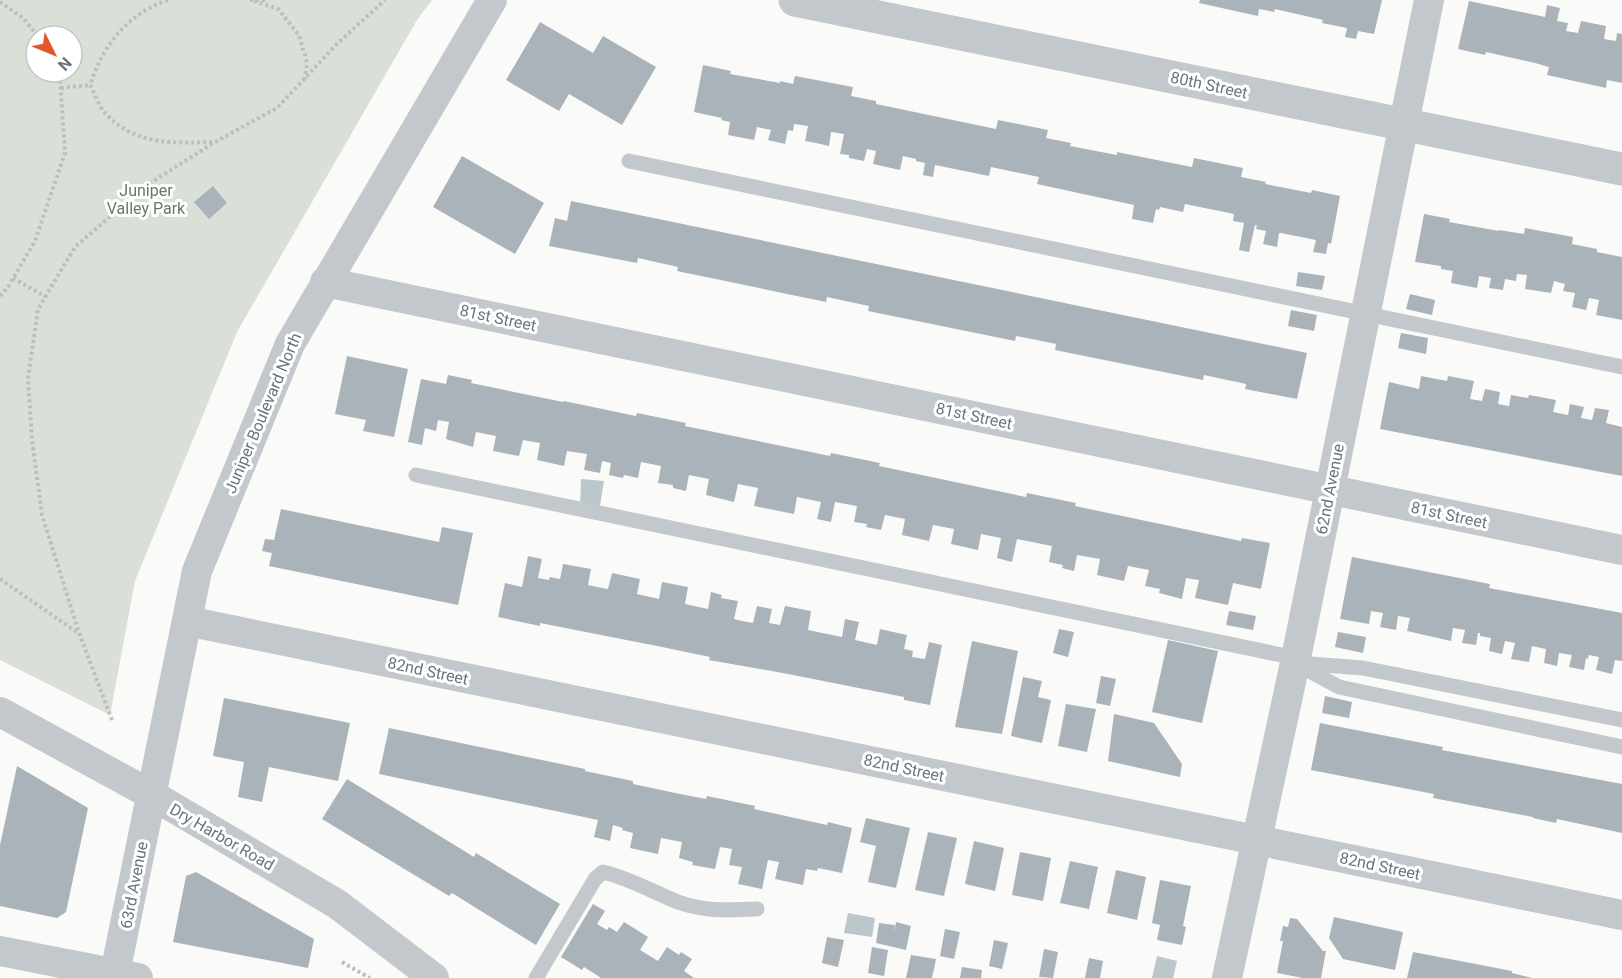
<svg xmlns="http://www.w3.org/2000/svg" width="1622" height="978" font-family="Roboto,sans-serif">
<rect width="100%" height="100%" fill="#fafaf8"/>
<path fill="#dadfd7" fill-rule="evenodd" d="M0 0H432L417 20 237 332 135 581 110 715 0 660ZM36 36H72V72H36Z"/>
<g fill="#bbc7cb">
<polygon points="581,479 604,481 599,512 580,509"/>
<polygon points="848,913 875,918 872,937 844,933"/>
<polygon points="1157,956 1177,961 1173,978 1152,978"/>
</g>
<g fill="#aab3b9">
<polygon points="1200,0 1382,0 1374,34 1358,31 1356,39 1345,37 1347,28 1322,23 1323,20 1275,9 1274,12 1259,9 1258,16 1199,3"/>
<polygon points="1469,1 1545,17 1547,5 1560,8 1557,21 1568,23 1566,31 1578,33 1581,21 1606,26 1604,39 1616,41 1617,33 1622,34 1622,83 1607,80 1606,88 1547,75 1549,67 1535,63 1486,52 1485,55 1458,49"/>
<polygon points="540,22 593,53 603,36 656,67 622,125 569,94 559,111 506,80"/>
<polygon points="703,65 731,71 730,74 780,83 780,81 793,84 795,76 853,87 851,96 876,101 876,104 996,129 998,120 1048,130 1046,138 1071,143 1070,146 1117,155 1117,152 1192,167 1194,158 1243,168 1241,177 1266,182 1265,184 1311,193 1312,190 1340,196 1331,244 1328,243 1326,254 1313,252 1316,240 1281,233 1279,233 1277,247 1263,244 1266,231 1256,229 1257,226 1255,225 1249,252 1239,250 1244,223 1233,221 1234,214 1185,204 1183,212 1160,207 1159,210 1156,209 1153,223 1132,219 1134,205 1037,184 1039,177 991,167 989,176 935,165 933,177 923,175 925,163 916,161 916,159 903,156 900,170 873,164 876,151 867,149 864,161 849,158 849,155 840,154 844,134 831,132 829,146 816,143 805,141 808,126 794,124 793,131 788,130 785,144 768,140 771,130 757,127 754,140 728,135 730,122 721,120 722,118 694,112"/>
<polygon points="462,156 544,203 515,254 433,207"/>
<polygon points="213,186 227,203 209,219 194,202"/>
<polygon points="571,201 1307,353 1297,399 1245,389 1246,384 1204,375 1203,380 1055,350 1056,344 1037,340 1016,336 1015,341 868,311 869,306 827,297 826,302 677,271 678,267 638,258 637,263 549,246 555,218 567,221"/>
<polygon points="1424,214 1450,219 1449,222 1499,231 1499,230 1524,234 1525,228 1573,237 1572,244 1597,249 1597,252 1622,257 1622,320 1596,315 1599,300 1589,298 1586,310 1572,307 1575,293 1563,291 1565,284 1554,281 1551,293 1525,289 1527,275 1517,274 1516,281 1505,279 1503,290 1489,288 1491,278 1479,276 1477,288 1451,283 1453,271 1441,269 1441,266 1415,262"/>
<polygon points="1298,272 1325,276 1322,290 1296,286"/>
<polygon points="1410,294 1435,300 1432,315 1406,309"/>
<polygon points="1291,310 1317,315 1314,331 1288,326"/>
<polygon points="1401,333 1428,338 1426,354 1398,348"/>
<polygon points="347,356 408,369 394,437 363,431 366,420 335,414"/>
<polygon points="448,375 472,380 471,383 563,402 564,401 636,416 637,413 686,423 685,426 782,446 830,456 831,453 880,463 879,466 1026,497 1027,493 1076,503 1075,506 1241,541 1242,538 1270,543 1261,589 1233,583 1228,605 1195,598 1199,580 1186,578 1182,599 1159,593 1160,589 1145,586 1149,570 1128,566 1124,581 1097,575 1100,559 1077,555 1074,571 1062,568 1063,565 1049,562 1052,546 1017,539 1012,562 997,558 1001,538 981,534 978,550 951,544 954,529 933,525 929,541 902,535 905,519 885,515 881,530 866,527 867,524 854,522 857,506 835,502 831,522 817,519 821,502 797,497 794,514 754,506 758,488 738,484 734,502 706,495 709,479 689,475 686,491 673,488 673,485 658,483 661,466 641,462 638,478 624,475 623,478 609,475 611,463 602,461 600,473 584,470 587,454 567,451 564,466 537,460 540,443 523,440 519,456 493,451 496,436 476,432 473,447 446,439 449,422 438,420 436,431 425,428 422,445 408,442 421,379 446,384"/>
<polygon points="1421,376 1447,381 1448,376 1474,381 1470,399 1482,401 1485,389 1500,392 1498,404 1509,406 1511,395 1528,398 1529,395 1556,400 1553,412 1568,415 1570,404 1584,407 1581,418 1592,420 1595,408 1609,410 1606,423 1622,427 1622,476 1380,429 1389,382 1419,389"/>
<polygon points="281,509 439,542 442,527 473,533 458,605 269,566 272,553 262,551 265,539 274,540"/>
<polygon points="528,556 542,559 538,578 549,580 550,577 560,579 563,564 591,569 588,585 597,587 608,589 612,573 640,579 637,594 659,599 662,582 688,587 685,604 708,609 711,592 722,595 721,598 738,601 734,619 742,621 753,623 757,606 772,609 769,623 780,625 785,606 811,611 808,630 842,637 845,619 859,622 855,640 877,645 880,629 907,635 904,649 913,651 912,657 925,659 929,642 942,645 930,705 904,700 904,697 783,673 709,660 710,657 662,647 540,623 540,626 498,617 505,583 522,587"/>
<polygon points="1352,557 1490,584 1489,588 1622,613 1622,661 1615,660 1612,674 1596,670 1599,657 1589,655 1588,659 1586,658 1584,670 1569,667 1572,655 1559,653 1557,666 1544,663 1546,649 1532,646 1529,662 1511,659 1515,643 1505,641 1502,654 1489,651 1491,638 1480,636 1480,633 1478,633 1476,645 1462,643 1465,630 1453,628 1451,641 1407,631 1410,618 1398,616 1396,630 1380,627 1383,613 1371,611 1369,624 1340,619"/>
<polygon points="1229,611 1256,616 1253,630 1226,625"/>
<polygon points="1059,629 1074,632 1068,657 1053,653"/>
<polygon points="1338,632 1366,637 1363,653 1335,647"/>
<polygon points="1168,640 1218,651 1202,723 1152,712"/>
<polygon points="972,641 1018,651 1002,734 955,727"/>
<polygon points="1101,676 1116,679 1110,706 1096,703"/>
<polygon points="1023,677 1042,681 1038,697 1051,700 1042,743 1011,736"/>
<polygon points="1325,696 1352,702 1349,718 1322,713"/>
<polygon points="224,698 350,723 338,781 269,767 262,802 238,797 244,762 213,756"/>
<polygon points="1066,704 1096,709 1087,752 1058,746"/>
<polygon points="1114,714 1154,723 1182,764 1180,777 1108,761"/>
<polygon points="1320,723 1443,747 1442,750 1622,784 1622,833 1557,819 1556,823 1533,818 1533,817 1433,798 1434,794 1311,770"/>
<polygon points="389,728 585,769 585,771 633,781 633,784 680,794 706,799 707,796 755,806 754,809 827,825 828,822 852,828 842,873 818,868 817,871 806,869 803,885 775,879 779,862 768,860 762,889 738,884 742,867 729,865 732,849 720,847 715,869 692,865 693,862 679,858 682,842 661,838 658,854 630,848 633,833 622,830 623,828 613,825 610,841 594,837 598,820 379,774"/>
<polygon points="17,766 88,808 66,912 57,918 0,906 0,845"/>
<polygon points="347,779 474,857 476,853 560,904 536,945 452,893 449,896 322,819"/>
<polygon points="866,818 910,828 896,888 868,882 876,846 860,842"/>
<polygon points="928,832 957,838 944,896 915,890"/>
<polygon points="974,841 1004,848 995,891 965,884"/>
<polygon points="1020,852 1051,858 1043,901 1012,895"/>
<polygon points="1070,861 1098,867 1089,909 1060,903"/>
<polygon points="1116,870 1146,877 1137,920 1107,913"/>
<polygon points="196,872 314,939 308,968 173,942 186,876"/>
<polygon points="1160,880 1191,886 1183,926 1186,927 1182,945 1157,940 1160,925 1152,923"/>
<polygon points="593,904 605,911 597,924 607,930 609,927 617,932 624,922 648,937 640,950 658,961 667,947 679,955 681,952 692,959 684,971 694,978 601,978 584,967 582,970 561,957"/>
<polygon points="1334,917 1403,932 1395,970 1343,959 1329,938"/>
<polygon points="1290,918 1297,919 1323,951 1326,951 1321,978 1303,978 1277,973 1283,941 1280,941 1283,926 1288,927"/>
<polygon points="896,922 911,926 906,950 876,943 879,923 895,925 894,934"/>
<polygon points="945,929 960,932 954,959 940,956"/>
<polygon points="827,937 844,940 838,967 822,963"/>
<polygon points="994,940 1008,943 1002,969 989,966"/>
<polygon points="872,947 888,950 884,976 868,973"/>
<polygon points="1044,949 1058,952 1053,978 1039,977"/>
<polygon points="1413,952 1512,971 1512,973 1532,978 1407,978"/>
<polygon points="911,955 936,959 932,978 906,978"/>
<polygon points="1089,958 1103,961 1100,978 1085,978"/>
<polygon points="962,967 982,970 981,978 960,978"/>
</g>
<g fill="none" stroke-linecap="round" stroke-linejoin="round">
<g stroke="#bbbfc2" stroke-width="4" stroke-dasharray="3 3" stroke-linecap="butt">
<path d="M168 0C126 15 104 44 90 85 95 94 99 107 106 114 136 146 174 143 214 142"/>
<polyline points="250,0 266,0"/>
<polyline points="254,1 278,9 299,35 307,63 305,79"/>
<polyline points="0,2 23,18 38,36"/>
<polyline points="61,88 90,85"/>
<polyline points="13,278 46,297"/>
<polyline points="0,296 8,287 35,241 65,153 60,79 57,72"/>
<polyline points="0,579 78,633"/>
<polyline points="112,720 79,633 42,515 32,440 28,378 38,309 75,247 144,187 215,142 277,108 337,44 385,0"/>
<polyline points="342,962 370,978"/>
</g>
<g stroke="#c3c8cc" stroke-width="15">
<polyline points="629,161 1622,367"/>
<polyline points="416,475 1296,658"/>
<polyline points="1295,663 1339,687 1622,747"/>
<polyline points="1297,663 1363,668 1622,720"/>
<path d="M536 978 595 879 603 872C629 878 653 892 678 902 706 912 728 910 757 909"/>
</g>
<g stroke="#c3c8cc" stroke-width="30">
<polyline points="325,282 1622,550"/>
<polyline points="187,621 1622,915"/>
<polyline points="0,712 152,795 337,904 434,978"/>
<polyline points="0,951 138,978"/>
<polyline points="114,978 197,571 290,344 492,0"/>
<polyline points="1227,978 1295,663 1429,0"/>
</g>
<polyline stroke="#c3c8cc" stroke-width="33" points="795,0 1622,169"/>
</g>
<g text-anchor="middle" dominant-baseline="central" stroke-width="6" stroke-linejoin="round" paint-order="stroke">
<g font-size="16" fill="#657683" stroke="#fff">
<text transform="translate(1209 85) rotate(12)">80th Street</text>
<text transform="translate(498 318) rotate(12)">81st Street</text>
<text transform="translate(263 413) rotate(-67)">Juniper Boulevard North</text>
<text transform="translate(974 416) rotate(12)">81st Street</text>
<text transform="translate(1330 489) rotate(-79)">62nd Avenue</text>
<text transform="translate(1449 515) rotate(12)">81st Street</text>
<text transform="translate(428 671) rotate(12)">82nd Street</text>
<text transform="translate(904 768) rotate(12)">82nd Street</text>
<text transform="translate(222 837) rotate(30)">Dry Harbor Road</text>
<text transform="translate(1380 866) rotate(12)">82nd Street</text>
<text transform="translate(134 885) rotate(-79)">63rd Avenue</text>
</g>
<g font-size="16" fill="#687a64" stroke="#fff">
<text x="146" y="190">Juniper<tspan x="146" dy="18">Valley Park</tspan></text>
</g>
</g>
<g transform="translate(54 54) rotate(133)"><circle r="28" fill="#ffffff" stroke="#c1c8cd" stroke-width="1.5"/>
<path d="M0-4.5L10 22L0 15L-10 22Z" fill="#e4572e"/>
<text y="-9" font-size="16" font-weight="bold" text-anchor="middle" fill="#657683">N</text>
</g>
</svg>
